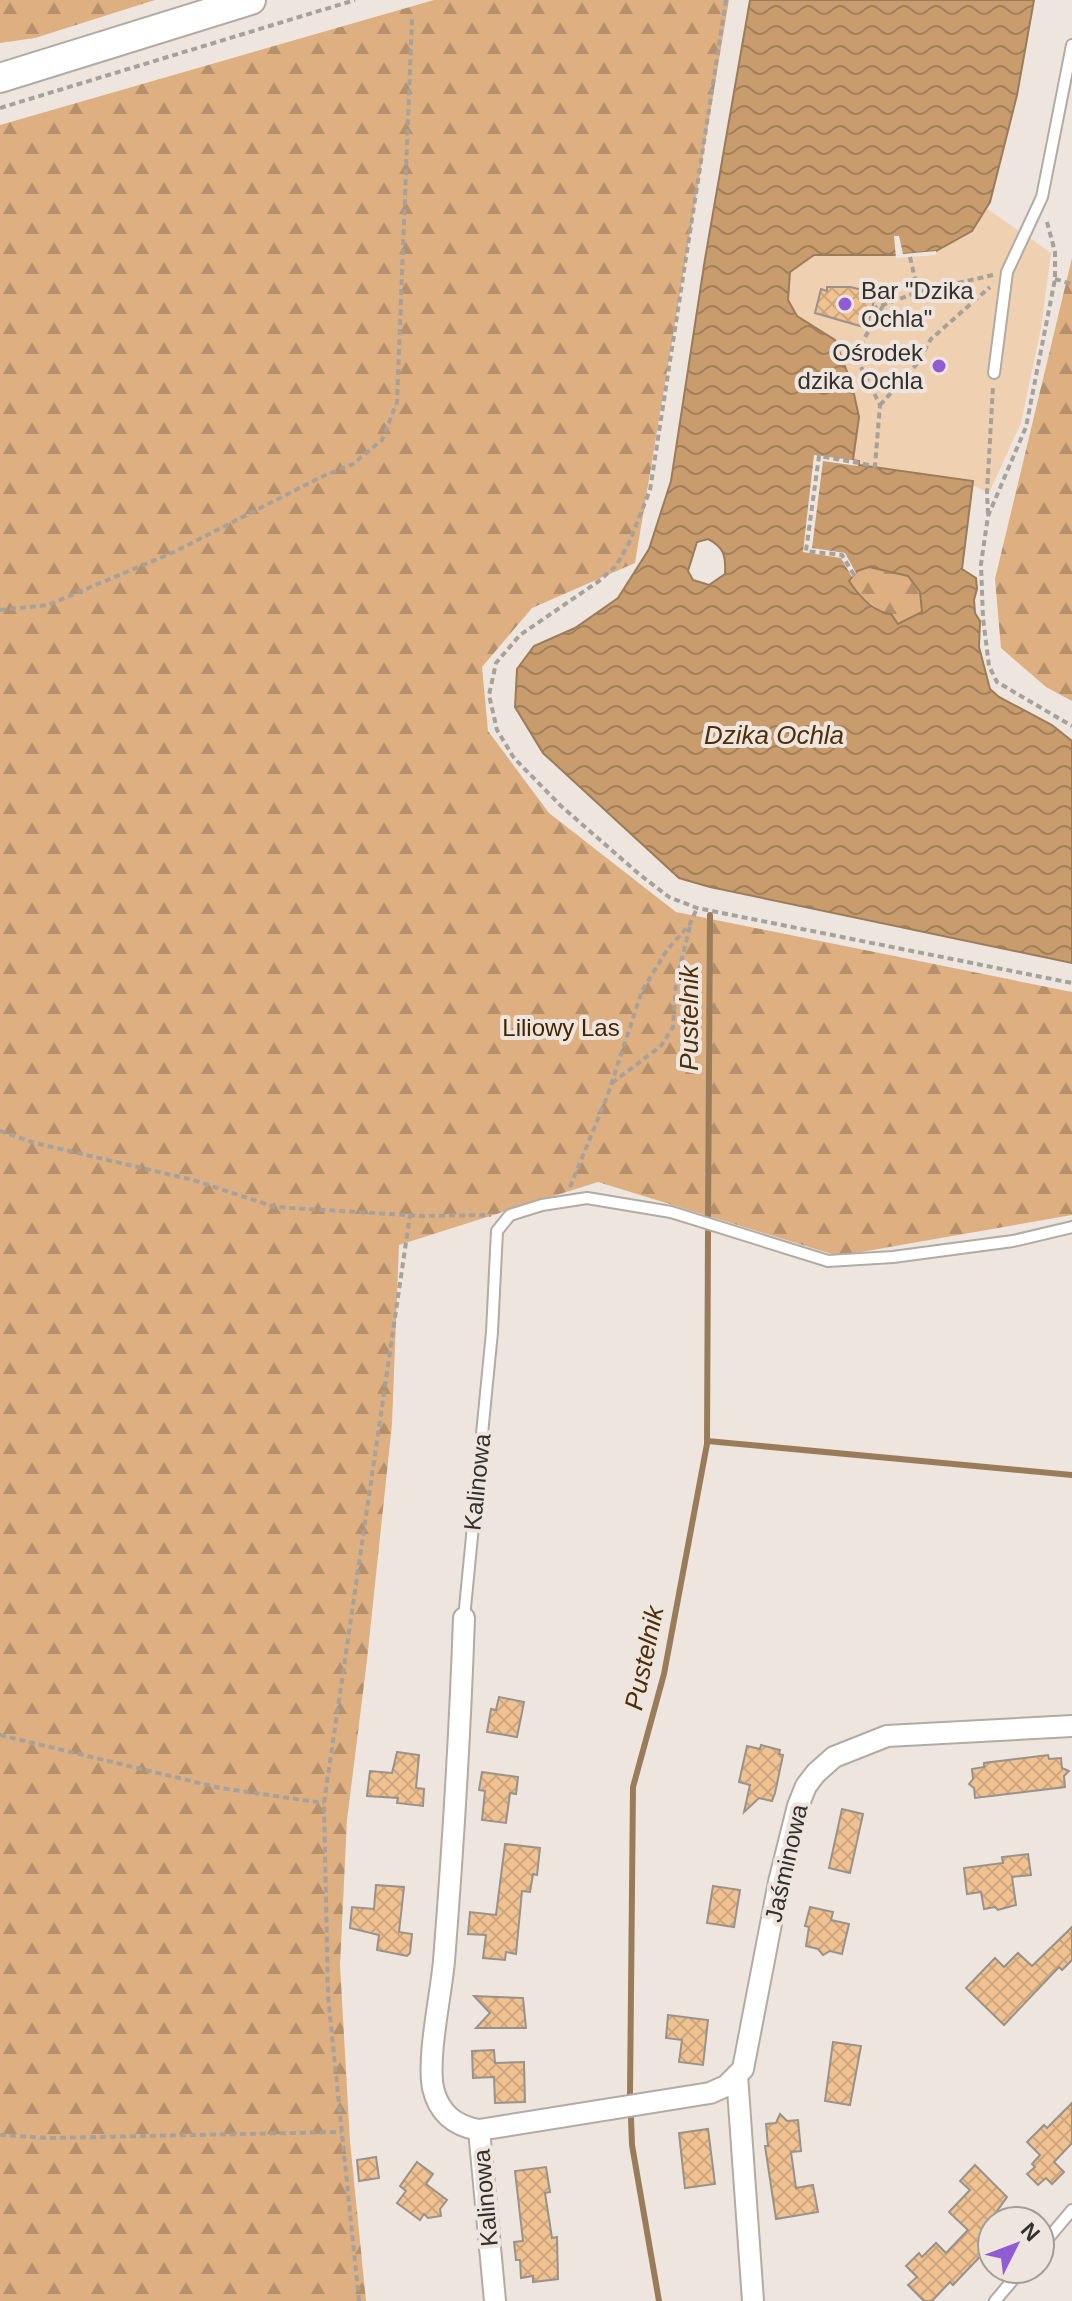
<svg xmlns="http://www.w3.org/2000/svg" width="1072" height="2301" font-family="Arial,sans-serif">
<defs>
<pattern id="forest-firs" width="22" height="20" patternUnits="userSpaceOnUse" patternTransform="scale(2)"><rect width="22" height="20" fill="#deb081"/><path d="M5 1l3.5 6h-7zM16 11l3.5 6h-7z" fill="#b5906a"/></pattern>
<pattern id="water-waves" width="16" height="10" patternUnits="userSpaceOnUse" patternTransform="scale(2)"><rect width="16" height="10" fill="#c89c6d"/><path d="M0 5q4-4 8 0t8 0" fill="none" stroke="#a3805a"/></pattern>
<pattern id="building-cross-hatch" width="8" height="8" patternUnits="userSpaceOnUse" patternTransform="scale(2)"><rect width="8" height="8" fill="#f0c191"/><path d="M0 0l8 8M0 8l8-8" fill="none" stroke="#cea67d"/></pattern>
</defs>
<rect width="100%" height="100%" fill="#eee6de"/>
<polygon fill="#efd0b1" points="986,208 1051,253 1041,328 1021,423 989,493 972,485 972,481 858,464 852,460 859,417 852,385 835,340 797,316 788,300 790,272 814,255 893,255 936,251 972,231"/>
<g fill="url(#forest-firs)">
<polygon points="0,0 155,0 35,38 0,43"/>
<polygon points="434,0 729,0 635,563 532,608 482,667 488,731 549,813 676,912 1072,992 1072,1215 838,1256 598,1182 399,1245 392,1424 367,1660 347,1820 340,1965 350,2141 366,2301 0,2301 0,125"/>
<polygon points="1072,258 1072,701 1046,687 1001,648 995,579"/>
<polygon points="869,567 908,576 920,592 922,612 898,624 858,594 849,581 857,571"/>
</g>
<path fill="url(#water-waves)" stroke="#9b7c5a" stroke-width="2" fill-rule="evenodd" d="M750 0H1034L1017 95 990 202 972 231 936 251 893 255H814L790 272 788 300 797 316 835 340 852 385 859 417 853 460 859 461V465L973 481 962 569 976 578 977 589 974 600 975 613 980 621 979 647 990 689 999 697 1052 725 1072 741V963L710 887 679 878 543 753 515 707 517 669 534 646 575 628 618 598 649 549 671 481 705 259ZM708 539C724 547 726 556 725 574L709 585 693 580 688 571 697 542ZM869 567 908 576 920 592 922 612 898 624 891 614C873 612 859 596 849 581L857 571Z"/>
<g fill="#eee6de">
<polygon points="894,236 899,236 903,254 936,251 936,255 896,258"/>
<polygon points="814,455 859,461 858,466 823,461 812,548 845,553 856,573 852,577 841,558 803,552"/>
</g>
<g fill="none" stroke-linecap="round" stroke-linejoin="round">
<g stroke="#9b7c5a" stroke-width="6">
<polyline points="708,1218 710,915"/>
<polyline points="707,1441 1072,1475"/>
<polyline points="630,2094 633,1787 664,1674 707,1444 708,1232"/>
<polyline points="631,2118 632,2145 659,2301"/>
</g>
</g>
<g fill="url(#building-cross-hatch)" stroke="#99928b" stroke-width="2">
<polygon points="827,287 850,287 876,293 867,328 815,313 821,289 827,291"/>
<polygon points="499,1697 524,1702 517,1737 487,1732 491,1709 496,1710"/>
<polygon points="761,1745 780,1750 779,1754 783,1755 775,1793 772,1801 759,1798 744,1812 750,1785 739,1782 747,1746 760,1749"/>
<polygon points="397,1752 419,1755 416,1788 424,1789 423,1806 397,1803 398,1798 367,1796 370,1771 392,1773"/>
<polygon points="1048,1755 1049,1759 1061,1758 1062,1768 1069,1771 1064,1776 1065,1787 975,1798 974,1788 969,1784 973,1779 972,1769 984,1767 984,1763"/>
<polygon points="482,1772 518,1777 516,1794 510,1793 506,1823 482,1820 485,1791 479,1790"/>
<polygon points="842,1809 863,1814 850,1873 829,1868"/>
<polygon points="505,1844 540,1848 537,1875 533,1874 530,1892 522,1891 516,1954 506,1952 505,1960 483,1958 486,1935 468,1934 470,1912 496,1915"/>
<polygon points="1028,1854 1031,1875 1012,1877 1016,1905 998,1910 995,1907 984,1909 981,1892 967,1894 964,1868 1003,1863 1002,1857"/>
<polygon points="376,1885 404,1887 399,1932 412,1934 410,1953 407,1956 377,1950 379,1935 350,1928 352,1907 374,1909"/>
<polygon points="713,1886 740,1890 734,1927 707,1923"/>
<polygon points="810,1907 833,1912 831,1920 849,1924 842,1954 830,1951 823,1955 818,1949 806,1946 809,1927 805,1926"/>
<polygon points="1072,1927 1072,1960 1062,1970 1059,1967 1004,2025 966,1988 995,1958 1004,1967 1018,1953 1032,1966"/>
<polygon points="474,1996 523,1998 526,2028 476,2028 490,2013"/>
<polygon points="668,2015 708,2020 703,2065 679,2062 682,2040 666,2038"/>
<polygon points="833,2042 861,2046 850,2105 825,2101"/>
<polygon points="494,2050 495,2063 524,2062 525,2102 495,2103 494,2077 473,2078 472,2051"/>
<polygon points="1072,2103 1072,2143 1054,2162 1064,2172 1052,2184 1046,2178 1038,2185 1027,2174 1035,2167 1032,2164 1040,2155 1027,2142 1044,2125 1047,2128"/>
<polygon points="780,2114 787,2121 798,2120 801,2151 791,2152 796,2188 813,2185 818,2212 776,2219 765,2146 768,2146 766,2124 776,2123"/>
<polygon points="708,2129 715,2184 685,2188 679,2133"/>
<polygon points="376,2157 379,2178 359,2181 357,2160"/>
<polygon points="417,2162 433,2174 426,2184 447,2200 440,2209 441,2216 428,2218 424,2214 420,2220 397,2203 406,2191 400,2186"/>
<polygon points="975,2165 1007,2197 992,2218 992,2244 953,2285 950,2282 932,2301 924,2301 908,2285 917,2277 906,2266 919,2253 922,2257 936,2243 946,2253 968,2230 949,2212 970,2190 960,2181"/>
<polygon points="546,2167 550,2192 545,2193 552,2238 557,2237 558,2279 533,2282 533,2276 521,2278 520,2260 516,2260 514,2242 523,2241 515,2171"/>
</g>
<g fill="none" stroke-linecap="round" stroke-linejoin="round">
<defs>
<g id="lane">
<polyline points="994,373 1007,272 1042,197 1072,45"/>
<polyline points="464,1618 492,1332 497,1231 510,1215 542,1205 587,1198 671,1212 828,1261 893,1257 1013,1241 1072,1227"/>
<polyline points="1040,2248 1072,2210"/>
<polyline points="995,2301 1022,2269"/>
</g>
<g id="street">
<path d="M464 1618C460 1733 453 1847 444 1961 441 1995 427 2057 433 2088 439 2114 456 2126 479 2130L710 2093 726 2086 743 2069 779 1882 798 1806 806 1786 816 1773 834 1757 887 1736 1072 1726"/>
<polyline points="737,2075 753,2301"/>
<polyline points="479,2130 495,2301"/>
</g>
<polyline id="secondary" points="0,78 251,0"/>
</defs>
<use href="#lane" stroke="#b2aba4" stroke-width="14"/>
<use href="#street" stroke="#b2aba4" stroke-width="24"/>
<use href="#secondary" stroke="#b2aba4" stroke-width="32"/>
<g stroke="#a7a19b" stroke-width="4" stroke-dasharray="6 4" stroke-linecap="butt">
<polyline points="726,0 650,490 629,543 616,566 599,581 520,635 496,663 489,695 497,730 514,758 561,806 639,874 669,897 697,908 1072,983"/>
<polyline points="0,108 355,0"/>
<polyline points="1047,222 1055,252 1055,279 1026,427 988,516 981,564 983,618 989,666 997,682 1072,726"/>
<polyline points="910,257 918,292"/>
<polyline points="1055,279 1072,284"/>
<polyline points="872,309 918,292 993,275"/>
<polyline points="880,405 916,365 931,339 990,287"/>
<polyline points="988,514 987,492 993,387"/>
<polyline points="854,575 842,555 806,551 819,456 875,466 880,405 855,355 884,304"/>
<polyline points="0,610 48,605 174,552 321,477 353,464 382,440 397,402 412,18"/>
<polyline points="612,1083 661,1046 673,1027 676,982 690,926"/>
<polyline points="0,1131 35,1143 193,1180 275,1207 423,1216 491,1215"/>
<polyline points="570,1187 607,1097 642,991 667,950 690,924 697,908"/>
<polyline points="0,1735 220,1788 324,1803"/>
<polyline points="0,2135 50,2138 341,2132"/>
<polyline points="359,2301 328,1996 324,1803 410,1215"/>
</g>
<use href="#lane" stroke="#fff" stroke-width="10"/>
<use href="#street" stroke="#fff" stroke-width="20"/>
<use href="#secondary" stroke="#fff" stroke-width="28"/>
</g>
<g fill="#905bd4" stroke="#eee6de" stroke-width="3">
<circle cx="845" cy="304" r="8"/>
<circle cx="939" cy="366" r="8"/>
</g>
<g text-anchor="middle" dominant-baseline="central" stroke-width="8" stroke-linejoin="round" paint-order="stroke">
<g font-size="24" fill="#33302d" stroke="#eee6de" text-anchor="start">
<text x="861" y="290">Bar "Dzika<tspan x="861" dy="28">Ochla"</tspan></text>
<text x="923" y="352" text-anchor="end">Ośrodek<tspan x="923" dy="28">dzika Ochla</tspan></text>
</g>
<g font-size="24" fill="#432500" stroke="#eee6de">
<text x="561" y="1027">Liliowy Las</text>
</g>
<g font-size="24" fill="#33302d" stroke="#eee6de">
<text transform="translate(477 1482) rotate(-84)">Kalinowa</text>
<text transform="translate(786 1863) rotate(-77)">Jaśminowa</text>
<text transform="translate(485 2198) rotate(-95)">Kalinowa</text>
</g>
<g font-size="26" font-style="italic" fill="#4d2e07" stroke="#eee6de">
<text x="774" y="735">Dzika Ochla</text>
<text transform="translate(689 1018) rotate(-90)">Pustelnik</text>
<text transform="translate(644 1658) rotate(-78)">Pustelnik</text>
</g>
</g>
<g transform="translate(1016 2245) rotate(48)"><circle r="38" fill="#eee6de" stroke="#a39d97" stroke-width="2"/>
<path d="M0-6L14 30L0 20L-14 30Z" fill="#905bd4"/>
<text y="-12" font-size="22" font-weight="bold" text-anchor="middle" fill="#33302d">N</text>
</g>
</svg>
